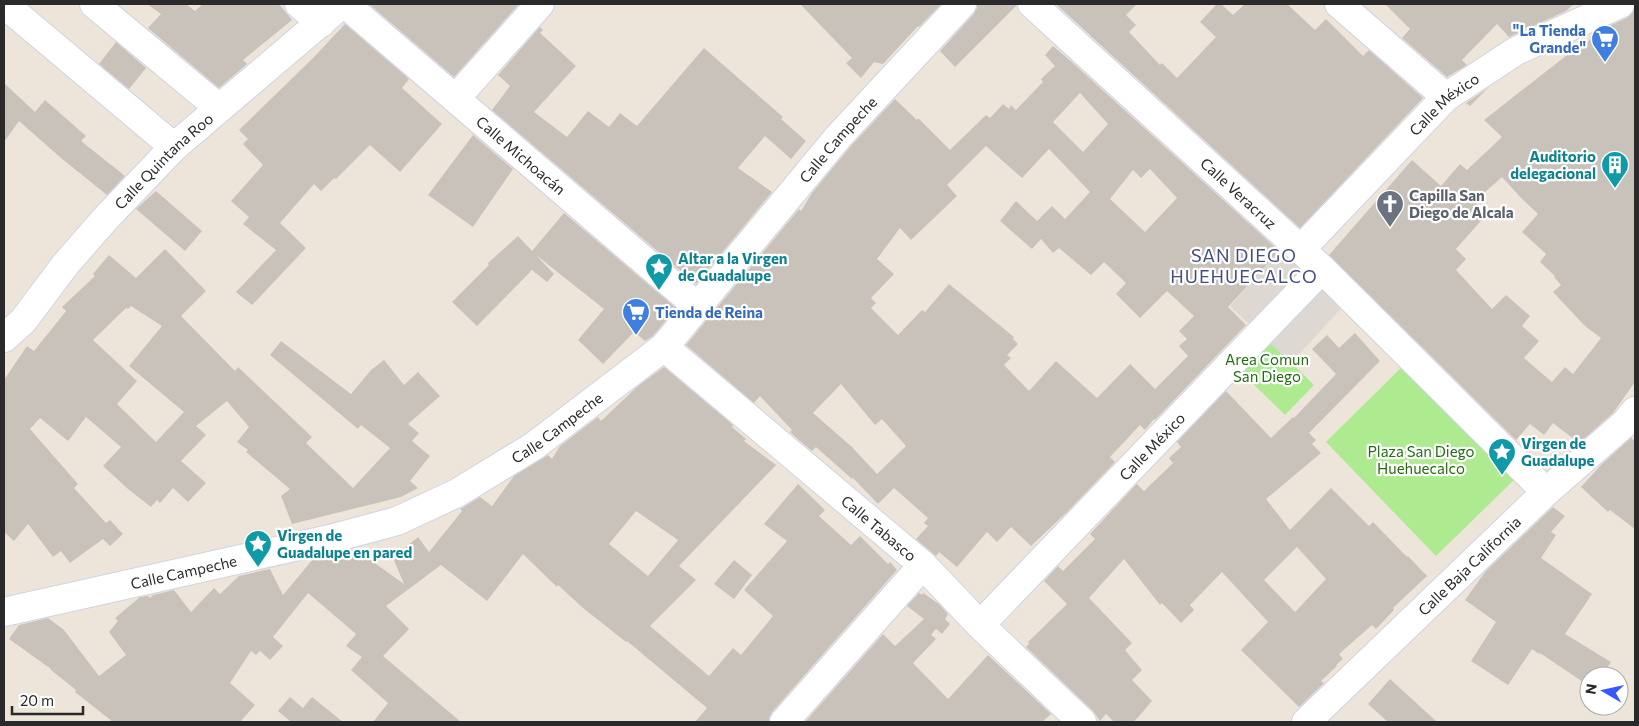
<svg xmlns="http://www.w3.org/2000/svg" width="1639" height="726" font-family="Commissioner,sans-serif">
<rect width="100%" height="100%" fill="#eee5da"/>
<g fill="#aeea90">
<polygon points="1265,337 1314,385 1285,415 1236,367"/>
<polygon points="1406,363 1517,477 1436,556 1326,442"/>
</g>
<polygon fill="#ddd8d1" points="1283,246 1346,303 1291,363 1230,306"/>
<g fill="#c9c2ba" fill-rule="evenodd">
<polygon points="147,4 186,4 195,11 203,4 279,4 292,20 243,60 247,64 219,88 148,28 161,14"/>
<polygon points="369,4 519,4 454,77"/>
<polygon points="800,4 941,4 919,27 918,26 883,64 874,62 861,78 846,63 852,58"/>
<polygon points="977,4 1017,4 1017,5 955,67 940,51 973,15 977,8"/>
<polygon points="1056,4 1137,4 1126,15 1136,25 1129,32 1160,65 1162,63 1177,78 1216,37 1200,22 1217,4 1221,4 1233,15 1245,4 1287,4 1315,30 1326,19 1363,56 1369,50 1423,98 1300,228"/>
<polygon points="1385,4 1574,4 1566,11 1509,37 1497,24 1462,60 1467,65 1447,77 1402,38 1410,29"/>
<path d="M1635 7V382L1613 413 1579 443 1553 423 1544 435 1530 424 1516 440 1329 255 1412 160 1441 186 1460 164 1467 170 1502 137 1484 120 1581 44 1583 47 1598 31 1627 18 1632 13ZM1502 177 1521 198 1538 214 1522 232 1546 254 1540 262 1555 276 1554 277 1561 285 1553 292 1585 326 1601 338 1573 374 1565 367 1552 382 1524 358 1539 341 1522 326 1530 316 1506 295 1492 309 1456 270 1466 259 1456 249 1486 215 1475 201Z"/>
<polygon points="345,24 409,79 402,88 442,124 400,172 370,145 336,179 334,178 321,191 314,184 280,223 306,248 252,305 236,292 276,250 243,224 249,217 231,201 263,165 243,144 248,139 239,130 314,57"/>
<polygon points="540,27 543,30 540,33 576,66 534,112 567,137 588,111 609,127 620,113 637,126 704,48 783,117 781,119 806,141 791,159 765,136 738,168 772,192 696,284 492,110 510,86 498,75"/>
<polygon points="116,42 146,68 129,89 99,64"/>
<path d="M1053 46 1074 64 1279 251 1228 307 1246 325 1155 420 1154 419 1145 430 1140 425 1110 457 1115 462 1067 512 1031 546 1011 527 997 542 987 532 957 567 939 552 936 556 916 539 928 526 924 523 928 518 894 488 878 504 853 478 852 479 816 447 812 451 799 440 790 432 792 430 760 396 754 403 686 345 799 209 801 211 812 193 851 146 895 99 917 120 918 118 950 150 986 115 990 118 1003 104 1009 109 1011 105 1016 110 1043 82 1041 79 1055 66 1045 55ZM1080 93 1108 124 1083 152 1053 122ZM986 146 1022 178 1049 149 1090 192 1065 219 1052 206 1037 221 1016 201 1000 221 1032 249 1041 239 1053 253 1059 248 1091 275 1104 262 1126 283 1116 294 1140 318 1167 291 1194 316 1179 331 1187 339 1179 346 1188 356 1155 389 1130 364 1097 398 1056 361 1029 391 1004 365 1011 358 1007 355 1018 344 1013 339 1014 337 949 284 925 312 922 310 898 335 871 308 876 303 871 298 894 274 877 259 900 228 911 240 957 196 947 185ZM1150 169 1177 198 1145 232 1110 199 1133 170 1141 178ZM841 384 875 425 882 419 906 446 877 474 852 447 813 413Z"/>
<polygon points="4,83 35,112 45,100 86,136 81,141 125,176 107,195 61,158 19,121 4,142"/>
<polygon points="1488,88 1470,106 1466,103"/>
<polygon points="473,135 513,169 473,227 428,195"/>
<polygon points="156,191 202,231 185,251 136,209"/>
<polygon points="564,213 676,308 653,336 645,341 634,332 603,364 578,340 604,309 536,255 554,274 547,282 532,270 477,326 452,302 489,265 488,263 518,236 532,251"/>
<path d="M165 249 206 291 181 316 235 371 238 367 312 437 306 443 353 488 390 448 361 425 358 429 270 355 281 341 351 394 371 370 384 360 404 385 418 372 440 396 408 424 419 433 412 441 430 456 410 481 418 488 401 497 292 524 281 496 290 489 246 452 248 450 237 442 249 427 227 401 196 426 206 435 181 461 206 483 188 502 173 488 160 503 157 500 151 507 128 489 103 466 121 447 86 417 68 441 40 418 30 429 78 484 74 488 106 523 110 520 123 534 110 546 103 539 70 563 61 551 53 557 28 524 14 541 4 532V380L27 346 34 351 66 311 62 307 95 276 93 274 109 255 136 278ZM131 306 162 326 129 366 184 412 156 442 117 404 137 381 93 340 126 308 128 309Z"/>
<path d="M1355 333 1380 361 1309 433 1316 440 1312 444 1321 453 1266 499 1290 530 1331 488 1369 526 1373 522 1407 557 1408 556 1427 576 1393 608 1394 610 1376 629 1372 625 1339 654 1343 659 1336 665 1337 666 1321 681 1324 683 1299 707 1241 650 1268 622 1222 572 1190 605 1194 610 1181 623 1162 603 1160 605 1124 559 1089 598 1132 643 1125 650 1142 670 1132 680 1152 701 1134 722H1114L1106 714 1100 721 1093 711 1026 647 1029 644 1028 642 1067 604 1044 581 1058 566 1063 571 1095 539 1090 534 1133 488 1137 484 1144 491 1173 463 1169 458 1181 447 1177 442 1226 391 1271 438 1293 417 1294 418 1336 374 1312 349 1327 335 1339 348ZM1297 547 1326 579 1295 612 1264 580Z"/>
<path d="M664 367 733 425 732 427 746 439 744 441 776 465 679 566 696 580 650 626 709 676 733 648 741 655 773 616 744 590 787 541 764 524 798 484 825 510 819 516 851 545 860 536 888 564 890 562 897 570 772 712 769 718V722H695L707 708 627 641 626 642 583 608 558 585 557 587 523 554 487 601 441 565 386 606 409 629 383 656 461 722H373L388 703 351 670 362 657 346 646 356 634 308 593 273 637 283 646 270 660 260 651 256 655 251 651 230 683 255 705 240 722H113L75 692 76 690 51 670V669L9 639 19 625 48 618 64 630 99 676 126 655 109 632 118 621 115 618 140 597 148 596 150 598 153 595 174 590 191 612 214 588 220 594 239 576 270 569 283 595 313 559 328 555 332 559 340 552 345 551 359 559 362 554 404 584 393 558 418 537 429 552 462 511 460 509 480 497 492 506 514 476 548 455 552 459 560 446 598 417 601 421 638 386ZM636 511 678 540 648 576 609 544Z"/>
<polygon points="1631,438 1635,441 1635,529 1610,510 1608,512 1581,487 1601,465"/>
<polygon points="1553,507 1565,516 1551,532 1556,535 1541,558 1592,594 1565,634 1611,662 1602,676 1589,676 1589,686 1540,653 1539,654 1532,649 1508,685 1471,661 1496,622 1465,600 1485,572"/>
<polygon points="734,560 752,575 734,599 714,584"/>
<polygon points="919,593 922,595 923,593 939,604 948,614 945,619 950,624 942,634 936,629 931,635 936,639 913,663 948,699 988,655 1051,714 1042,722 805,722 883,634 895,646 924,619 907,606"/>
<polygon points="1390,679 1437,722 1388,722 1368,704"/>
<polygon points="290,697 303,708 312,697 343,722 291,722 278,711"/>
</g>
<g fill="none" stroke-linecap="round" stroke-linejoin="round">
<defs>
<g id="minor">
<polyline points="4,4 174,147"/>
<polyline points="94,4 219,108"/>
<polyline points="299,4 321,23"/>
<path id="s1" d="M345 4 698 307"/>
<path id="s2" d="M1032 4 1322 269 1546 492"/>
<polyline points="1339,4 1446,97"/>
<polyline points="456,98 540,4"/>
<path id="s3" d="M1301 249 1446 97 1516 51 1620 4"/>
<path id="s4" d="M4 338 23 321 65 265 106 218 174 147 342 4"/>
<path id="s5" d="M664 347 923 565 980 625 1082 722"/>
<path id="s6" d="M4 612 330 539 397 521 457 493 534 446 664 347 839 136 962 4"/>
<path id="s7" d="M980 625 1322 269"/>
<polyline points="784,722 923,565"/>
<path id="s8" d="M1306 722 1546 492 1624 424 1635 411"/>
</g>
</defs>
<use href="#minor" stroke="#cfd3e4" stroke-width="30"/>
<use href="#minor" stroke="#fff" stroke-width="28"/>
</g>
<defs>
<symbol id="supermarket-pin" viewBox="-11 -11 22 30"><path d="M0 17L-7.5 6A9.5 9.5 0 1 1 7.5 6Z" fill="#3f7fe0" stroke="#fff"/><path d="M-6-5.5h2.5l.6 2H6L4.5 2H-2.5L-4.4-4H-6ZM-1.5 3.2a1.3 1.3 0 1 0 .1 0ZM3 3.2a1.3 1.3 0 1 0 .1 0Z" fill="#fff"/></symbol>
<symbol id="building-pin" viewBox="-11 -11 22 30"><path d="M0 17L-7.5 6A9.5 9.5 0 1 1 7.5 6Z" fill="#0f9aa8" stroke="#fff"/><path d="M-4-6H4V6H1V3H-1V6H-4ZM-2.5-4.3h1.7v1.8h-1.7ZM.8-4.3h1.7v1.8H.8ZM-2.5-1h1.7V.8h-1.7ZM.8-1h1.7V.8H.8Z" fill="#fff"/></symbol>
<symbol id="church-pin" viewBox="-11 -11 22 30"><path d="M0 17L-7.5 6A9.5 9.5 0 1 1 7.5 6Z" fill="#6b7280" stroke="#fff"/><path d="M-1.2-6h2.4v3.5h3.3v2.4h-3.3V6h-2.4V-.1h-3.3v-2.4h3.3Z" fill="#fff"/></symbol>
<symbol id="sight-pin" viewBox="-11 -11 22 30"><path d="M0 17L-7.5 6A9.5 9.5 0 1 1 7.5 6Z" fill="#0f9aa8" stroke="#fff"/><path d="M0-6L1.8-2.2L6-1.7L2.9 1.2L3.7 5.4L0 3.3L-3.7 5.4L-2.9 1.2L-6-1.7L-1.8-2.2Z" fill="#fff"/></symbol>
</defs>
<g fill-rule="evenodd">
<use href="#supermarket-pin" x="1589" y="23" width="32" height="43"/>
<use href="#building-pin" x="1599" y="149" width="32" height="43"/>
<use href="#church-pin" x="1374" y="188" width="32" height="43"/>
<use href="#sight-pin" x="643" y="251" width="32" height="43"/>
<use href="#supermarket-pin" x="620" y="296" width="32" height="43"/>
<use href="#sight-pin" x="1486" y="436" width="32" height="43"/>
<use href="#sight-pin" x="242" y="528" width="32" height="43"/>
</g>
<g text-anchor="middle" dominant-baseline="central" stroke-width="4.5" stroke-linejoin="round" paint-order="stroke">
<g font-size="15" font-weight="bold" fill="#366cbe" stroke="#fff" text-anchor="end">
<text x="1586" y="30">"La Tienda<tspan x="1586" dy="17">Grande"</tspan></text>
<text x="655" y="312" text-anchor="start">Tienda de Reina</text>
</g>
<g font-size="15" fill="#2a2a2a" stroke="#fff">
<text stroke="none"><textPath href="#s3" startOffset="204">Calle México</textPath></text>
<text stroke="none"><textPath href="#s6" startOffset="994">Calle Campeche</textPath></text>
<text stroke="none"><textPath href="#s1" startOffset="232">Calle Michoacán</textPath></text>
<text stroke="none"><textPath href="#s4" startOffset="239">Calle Quintana Roo</textPath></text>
<text stroke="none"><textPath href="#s2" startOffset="280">Calle Veracruz</textPath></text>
<text stroke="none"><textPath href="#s6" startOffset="589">Calle Campeche</textPath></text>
<text stroke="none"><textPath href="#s7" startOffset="248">Calle México</textPath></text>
<text stroke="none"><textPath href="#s5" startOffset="281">Calle Tabasco</textPath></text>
<text stroke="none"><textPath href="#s8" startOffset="226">Calle Baja California</textPath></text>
<text stroke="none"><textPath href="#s6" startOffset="184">Calle Campeche</textPath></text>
</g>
<g font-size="15" font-weight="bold" fill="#0d838f" stroke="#fff" text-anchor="start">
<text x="1596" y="156" text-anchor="end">Auditorio<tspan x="1596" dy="17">delegacional</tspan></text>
<text x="678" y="258">Altar a la Virgen<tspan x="678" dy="17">de Guadalupe</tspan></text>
<text x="1521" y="443">Virgen de<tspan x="1521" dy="17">Guadalupe</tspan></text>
<text x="277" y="535">Virgen de<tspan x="277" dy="17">Guadalupe en pared</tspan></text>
</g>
<g font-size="15" font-weight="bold" fill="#5b616d" stroke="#fff" text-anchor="start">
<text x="1409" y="195">Capilla San<tspan x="1409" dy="17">Diego de Alcala</tspan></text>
</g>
<g font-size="15" fill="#246e12" stroke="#fff">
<text x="1267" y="359">Area Comun<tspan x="1267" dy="17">San Diego</tspan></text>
<text x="1421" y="451">Plaza San Diego<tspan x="1421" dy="17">Huehuecalco</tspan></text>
</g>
<g font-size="18" letter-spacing="1" fill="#454f7f" stroke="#fff">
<text x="1244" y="255">SAN DIEGO<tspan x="1244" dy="21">HUEHUECALCO</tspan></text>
</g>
</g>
<rect width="1639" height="726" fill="none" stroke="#2a2a2a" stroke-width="10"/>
<g transform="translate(1604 691) rotate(279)"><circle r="24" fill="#ffffff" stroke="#aaaaaa"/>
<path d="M0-4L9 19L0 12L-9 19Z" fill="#3559ff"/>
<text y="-8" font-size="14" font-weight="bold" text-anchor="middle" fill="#2a2a2a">N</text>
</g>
<path d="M12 706v8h71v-8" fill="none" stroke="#2a2a2a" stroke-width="2.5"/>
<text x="20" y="706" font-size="15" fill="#2a2a2a" stroke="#ffffff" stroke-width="4" paint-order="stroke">20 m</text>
</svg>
